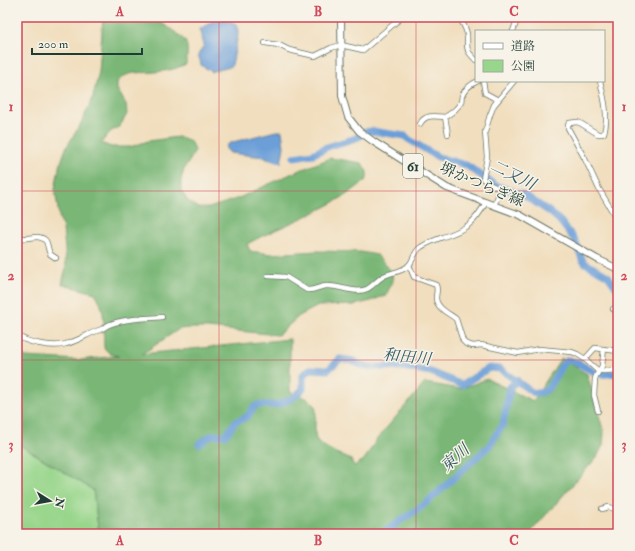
<svg xmlns="http://www.w3.org/2000/svg" width="635" height="551" font-family="'IM FELL Double Pica','Noto Serif JP',serif">
<rect width="100%" height="100%" fill="#f7f3e8"/>
<filter id="ink" filterUnits="userSpaceOnUse"><feTurbulence type="fractalNoise" baseFrequency=".025" numOctaves="2"/><feDisplacementMap in="SourceGraphic" scale="8" xChannelSelector="R" yChannelSelector="G"/><feConvolveMatrix kernelMatrix="1 2 1 2 8 2 1 2 1" color-interpolation-filters="sRGB"/></filter>
<filter id="wash" filterUnits="userSpaceOnUse"><feTurbulence type="fractalNoise" baseFrequency=".012" numOctaves="4" result="noise"/><feDisplacementMap in="SourceGraphic" scale="16" xChannelSelector="R" yChannelSelector="G"/><feGaussianBlur stdDeviation="0.9" result="paint"/><feColorMatrix in="noise" values="0 0 0 0 0 0 0 0 0 0 0 0 0 0 0 0 0 1.4 0 .05"/><feComposite in="paint" operator="in"/></filter>
<g filter="url(#wash)">
<rect width="100%" height="100%" fill="#f1debe"/>
<polygon fill="#98d68b" stroke="#5c8a60" points="17,443 93,490 99,534 17,534"/>
<path fill="#7ab777" stroke="#4c7a56" d="M103 17H160V22C166 26 182 36 185 41 189 48 187 57 186 64 176 69 167 71 155 72 141 74 129 69 117 82V89L126 104 127 114 120 126 110 132 101 143 111 147H130L148 141 178 137 189 140 195 150 190 160 184 169 181 180V191L188 201 199 208H209L239 198 295 172 331 158 362 163 367 172V179C334 209 285 223 247 244L250 251 271 254 317 251 361 252 377 255 392 272 393 281 386 295 371 301 354 305 318 306 299 316 278 335 208 328H190L179 329 142 354 290 339V392L308 399 315 405C317 414 315 417 315 426 315 430 315 436 316 439 321 447 343 456 351 460L354 466 364 460 377 439 425 383 460 389 487 379 533 401 561 358 587 374 604 433 603 445 597 457 529 534H99L93 490 17 443V345L25 357 79 360 119 356 110 354 104 348C103 327 107 311 95 293L62 284 66 268 65 249 63 229 59 216 55 189 59 168 66 148 80 125 92 100 99 72Z"/>
<g fill="#6c9fd8" stroke="#466e86">
<path d="M224 19 235 23 238 30V35L232 65C227 70 219 68 212 72L201 65 200 60 198 55 204 45 200 29 213 21Z"/>
<polygon points="276,131 282,131 284,147 281,163 267,159 264,157 230,153 226,149 227,145 233,142"/>
</g>
<g fill="none" stroke-linecap="round" stroke-linejoin="round">
<g stroke="#6c9fd8" stroke-width="7">
<polyline points="366,132 371,131 405,136 408,139 438,157 466,165 495,185 524,195 550,212 560,221 575,240 582,259 585,263 608,276 618,290"/>
<polyline points="294,157 313,154 327,147 356,138 360,136"/>
<path d="M199 444 212 435H226L235 422 247 417 254 407 258 405H277L293 398 303 389V375L310 369 328 370 340 359 353 361 361 365 370 367H401L431 372 462 385 489 368 500 369 532 392 539 393 547 390 563 364 568 360C581 362 591 373 601 374 607 375 613 373 618 373"/>
<polyline points="381,534 424,505 489,446 503,424 510,387 517,380"/>
</g>
</g>
</g>
<g filter="url(#ink)">
<g fill="none" stroke-linecap="round" stroke-linejoin="round">
<defs>
<g id="minor">
<path d="M459 17C462 22 467 29 467 35 468 48 464 49 476 60"/>
<polyline points="513,31 517,20 525,20"/>
<polyline points="265,43 279,45 289,50 315,56 331,48 341,45 363,50 402,17"/>
<polyline points="483,81 485,93 498,100"/>
<path d="M600 81C604 97 609 117 604 133L602 134H598L580 123 577 122 569 123 568 125V128L585 159 599 189 618 221"/>
<polyline points="445,117 448,134"/>
<path d="M420 124C425 114 435 116 445 117 450 114 458 108 461 102 462 100 461 97 462 96 465 88 471 84 478 81"/>
<polyline points="494,205 501,190 500,189 491,185 483,179 487,157 485,132 490,115 494,105 514,81"/>
<path d="M17 237C25 242 39 232 46 241 48 245 48 250 50 254L56 258"/>
<path d="M409 265 414 277 436 285C438 290 436 293 436 298 436 308 450 314 456 319L463 341 466 344 473 346 481 345 518 353 539 349 572 352 577 354 585 359 597 370 604 371 618 370"/>
<path d="M268 276 286 277 307 290C315 291 321 285 328 286 340 286 356 294 367 289 373 286 378 279 384 276 392 272 403 272 409 265 414 260 414 251 421 247 427 243 435 240 443 237 465 230 475 223 486 202"/>
<polyline points="613,309 618,311"/>
<path d="M17 335C26 343 54 348 66 344 78 341 89 333 102 329 115 318 145 319 162 317"/>
<polyline points="585,359 595,348 618,351"/>
<polyline points="598,411 594,395 595,379 596,376 602,366 604,349"/>
<polyline points="602,509 609,507 618,510"/>
</g>
<polyline id="major" points="341,17 342,96 348,117 359,131 374,142 447,188 520,215 597,259 618,269"/>
</defs>
<use href="#minor" stroke="#687564" stroke-width="6"/>
<use href="#major" stroke="#687564" stroke-width="8"/>
<use href="#minor" stroke="#fff" stroke-width="4.5"/>
<use href="#major" stroke="#fff" stroke-width="6"/>
</g>
</g>
<path fill="none" stroke="#d1495b" stroke-width="1" stroke-opacity="0.55" d="M219 17V534M416 17V534M17 191H618M17 360H618"/>
<g text-anchor="middle" dominant-baseline="central" stroke-width="3" stroke-linejoin="round" paint-order="stroke">
<rect fill="#f7f3e8" stroke="#60746a" stroke-width="1" x="403" y="154" width="20" height="24" rx="3"/>
<g font-size="14" font-weight="bold" fill="#1f3d34">
<text x="413" y="166">61</text>
</g>
<g font-size="15" fill="#1f3d34" stroke="#f7f3e8">
<text transform="translate(482 185) rotate(23)">堺かつらぎ線</text>
</g>
<g font-size="16" font-style="italic" fill="#365a65" stroke="#f7f3e8">
<text transform="translate(513 175) rotate(26)">二又川</text>
<text transform="translate(407 357) rotate(6)">和田川</text>
<text transform="translate(455 458) rotate(-42)">東川</text>
</g>
</g>
<rect width="635" height="551" fill="none" stroke="#f7f3e8" stroke-width="44"/>
<rect x="475" y="30" width="130" height="52" fill="#f7f3e8" stroke="#a1aaa0"/>
<rect x="483" y="43" width="20" height="6" fill="#ffffff" stroke="#a1aaa0"/>
<text x="511" y="50" font-size="12" fill="#1f3d34">道路</text>
<rect x="483" y="60" width="20" height="12" fill="#98d68b" stroke="#a1aaa0"/>
<text x="511" y="70" font-size="12" fill="#1f3d34">公園</text>
<g transform="translate(50 501) rotate(101)" stroke="#f7f3e8" stroke-width="3" paint-order="stroke">
<path d="M0-3L7 15L0 10L-7 15Z" fill="#1f3d34"/>
<text y="-6" font-size="11" font-weight="bold" text-anchor="middle" fill="#1f3d34">N</text>
</g>
<path d="M32 48v6h110v-6" fill="none" stroke="#1f3d34" stroke-width="2"/>
<text x="38" y="48" font-size="12" fill="#1f3d34" stroke="#f7f3e8" stroke-width="3" paint-order="stroke">200 m</text>
<rect x="22" y="22" width="591" height="507" fill="none" stroke="#d1495b" stroke-width="1.5"/>
<g font-size="13" text-anchor="middle" font-weight="bold" fill="#d1495b">
<text x="120" y="16">A</text>
<text x="318" y="16">B</text>
<text x="514" y="16">C</text>
<text x="11" y="111">1</text>
<text x="624" y="111">1</text>
<text x="11" y="280">2</text>
<text x="624" y="280">2</text>
<text x="11" y="449">3</text>
<text x="624" y="449">3</text>
<text x="120" y="545">A</text>
<text x="318" y="545">B</text>
<text x="514" y="545">C</text>
</g>
</svg>
